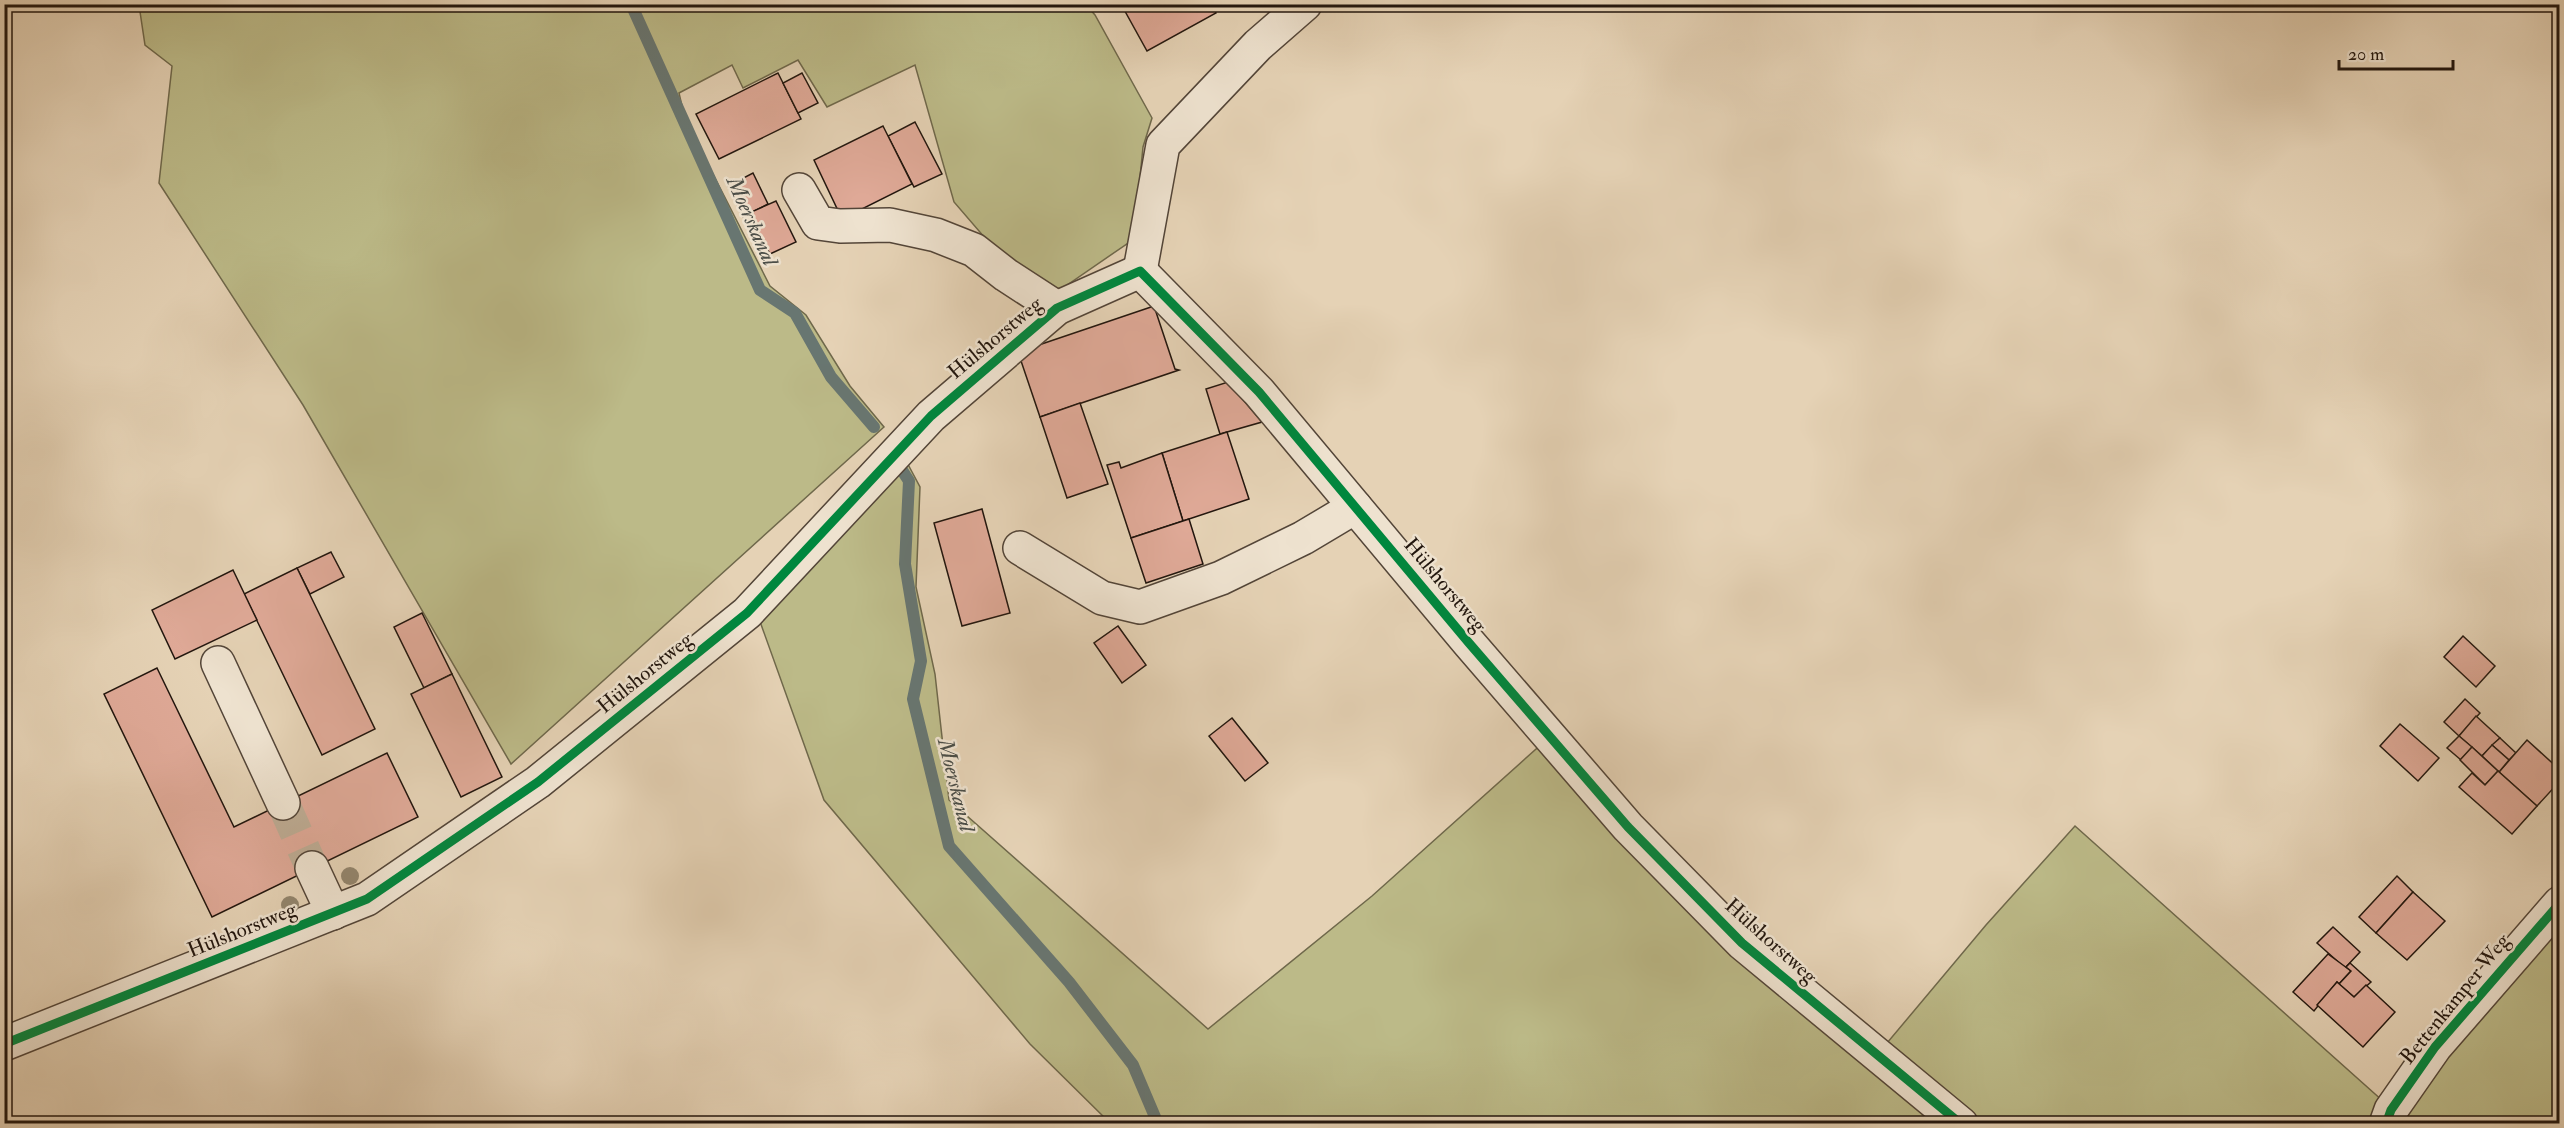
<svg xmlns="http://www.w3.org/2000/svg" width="2564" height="1128" font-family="'IM FELL Double Pica',serif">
<rect width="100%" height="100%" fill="#e5d2b5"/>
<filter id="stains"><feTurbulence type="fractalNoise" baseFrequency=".00333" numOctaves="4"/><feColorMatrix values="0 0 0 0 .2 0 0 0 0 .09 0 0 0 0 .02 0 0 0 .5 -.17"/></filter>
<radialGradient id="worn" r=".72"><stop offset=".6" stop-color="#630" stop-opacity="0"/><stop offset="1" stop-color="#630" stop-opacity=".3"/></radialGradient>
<g fill="#bcba88" stroke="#6f684b" stroke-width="1.5">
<polygon points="139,5 1086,5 1095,15 1152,118 1143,147 1134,239 1041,303 954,202 915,65 827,107 798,60 743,88 732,65 679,93 685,119 770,286 806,315 850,386 884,427 511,764 303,405 159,183 172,66 145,45"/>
<polygon points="903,455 920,487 916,587 935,674 949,800 1208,1029 1372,896 1554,733 1877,1055 1986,925 2075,826 2384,1102 2559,903 2559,1123 2410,1123 2392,1110 2386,1124 1110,1123 1030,1044 824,800 758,616"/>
</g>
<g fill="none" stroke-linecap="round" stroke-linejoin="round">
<g stroke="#687671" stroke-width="12">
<polyline points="631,4 760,290 795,313 831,377 874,427"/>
<polyline points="898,464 909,481 905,564 921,661 913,699 949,846 1069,982 1133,1065 1158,1124"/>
</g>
</g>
<g fill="#dfa997" stroke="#22160e" stroke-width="1.5">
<polygon points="1121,4 1212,4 1216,13 1147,51"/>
<polygon points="778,73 801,119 719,159 696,114"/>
<polygon points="802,73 818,103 798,113 783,83"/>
<polygon points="915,122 942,174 914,187 888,136"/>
<polygon points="883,126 912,184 842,219 814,160"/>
<polygon points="753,173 768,204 743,217 728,186"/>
<polygon points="776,201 796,242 770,254 749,213"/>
<polygon points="1154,306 1175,369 1179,370 1040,417 1018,352"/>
<polygon points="1228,382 1262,422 1220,434 1206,389"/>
<polygon points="1080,403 1108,484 1067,498 1040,417"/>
<polygon points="1227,432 1249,499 1183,521 1162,453"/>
<polygon points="1162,453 1183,521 1131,538 1107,465 1119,462 1121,468"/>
<polygon points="982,509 1010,613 962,626 934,523"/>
<polygon points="1189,519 1203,564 1146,583 1131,538"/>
<polygon points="331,552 344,577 310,594 297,568"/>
<polygon points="297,568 375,729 322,755 244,594"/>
<polygon points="233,570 257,620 175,659 152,610"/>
<polygon points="422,613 452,674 424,688 394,627"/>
<polygon points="1118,626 1146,665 1122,683 1094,643"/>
<polygon points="2463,636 2495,666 2476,687 2444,657"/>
<polygon points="157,668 234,827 387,753 418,817 212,917 104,694"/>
<polygon points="452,674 502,777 461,797 411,694"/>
<polygon points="2465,699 2480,713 2459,736 2444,722"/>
<polygon points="2476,716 2500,738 2482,756 2459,736"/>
<polygon points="1232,718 1268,763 1245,781 1209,736"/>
<polygon points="2400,724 2439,758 2418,781 2380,746"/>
<polygon points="2459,736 2472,747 2461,760 2447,748"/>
<polygon points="2500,738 2516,753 2509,760 2492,745"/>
<polygon points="2527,740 2560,770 2560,781 2537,806 2499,772"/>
<polygon points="2492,745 2509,760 2499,772 2482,756"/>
<polygon points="2472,747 2498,771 2485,785 2460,760"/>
<polygon points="2498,771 2537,806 2512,834 2459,787 2472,773 2485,785"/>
<polygon points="2397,876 2413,892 2376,933 2359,917"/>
<polygon points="2413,892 2445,921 2407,960 2376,933"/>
<polygon points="2333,927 2360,952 2345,968 2317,943"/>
<polygon points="2328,954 2351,971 2339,984 2337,982 2314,1011 2293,992"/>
<polygon points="2350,963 2371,982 2354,997 2339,984 2351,971 2346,967"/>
<polygon points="2337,982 2354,997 2366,985 2395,1012 2363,1047 2317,1005"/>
</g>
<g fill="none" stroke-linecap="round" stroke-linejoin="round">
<polyline stroke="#beac94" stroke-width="33" stroke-dasharray="33 16" stroke-linecap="butt" points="283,803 312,868"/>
<defs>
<g id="minor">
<polyline points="799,190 818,223 840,226 890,225 936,235 974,250 1006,275 1057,308"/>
<polyline points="1140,271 1163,145 1258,45 1305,4"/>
<polyline points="1020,548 1102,598 1140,607 1221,578 1303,538 1355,507"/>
<polyline points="218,663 283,803"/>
<polyline points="312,868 333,913"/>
<polyline points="4,1044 367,899 538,782 747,613 931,416 1057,308 1140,271 1259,392 1469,643 1628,827 1742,943 1961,1124"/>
<polyline points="2386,1124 2391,1110 2435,1047 2560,903"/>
</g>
</defs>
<use href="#minor" stroke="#534538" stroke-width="36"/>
<use href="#minor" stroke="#eee2cf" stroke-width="33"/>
<defs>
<g id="cycleway">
<polyline points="4,1044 367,899 538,782 747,613 931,416 1057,308 1140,271 1259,392 1469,643 1628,827 1742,943 1961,1124"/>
<polyline points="2386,1124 2391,1110 2435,1047 2560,903"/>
</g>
</defs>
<use href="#cycleway" stroke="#eee2cf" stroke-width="13"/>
<use href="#cycleway" stroke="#00873e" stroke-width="9"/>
</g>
<g fill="#93866e">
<circle cx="350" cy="876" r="9"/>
<circle cx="290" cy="905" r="9"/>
</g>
<g text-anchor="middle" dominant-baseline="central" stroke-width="5" stroke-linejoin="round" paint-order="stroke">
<g font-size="21" fill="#22160e" stroke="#eee2cf">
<text transform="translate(995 338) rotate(-40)">Hülshorstweg</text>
<text transform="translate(1445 585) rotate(50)">Hülshorstweg</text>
<text transform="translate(645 673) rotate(-39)">Hülshorstweg</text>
<text transform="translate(242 930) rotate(-22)">Hülshorstweg</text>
<text transform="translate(1771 941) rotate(42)">Hülshorstweg</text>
<text transform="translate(2455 999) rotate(-51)">Bettenkamper Weg</text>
</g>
<g font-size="22" font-style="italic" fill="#4b4e48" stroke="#eee2cf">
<text transform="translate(752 221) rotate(66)">Moerskanal</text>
<text transform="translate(956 785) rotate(76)">Moerskanal</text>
</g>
</g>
<rect width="2564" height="1128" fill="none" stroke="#e5d2b5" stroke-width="24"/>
<rect x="6" y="6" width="2552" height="1116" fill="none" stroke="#22160e" stroke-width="3"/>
<rect x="12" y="12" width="2540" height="1104" fill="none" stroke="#22160e" stroke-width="1.5"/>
<path d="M2339 60v9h114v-9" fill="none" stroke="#22160e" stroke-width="3"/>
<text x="2348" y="60" font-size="18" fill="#22160e" stroke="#eee2cf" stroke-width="4.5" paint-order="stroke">20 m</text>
<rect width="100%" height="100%" filter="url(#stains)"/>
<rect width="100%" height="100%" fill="url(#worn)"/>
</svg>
